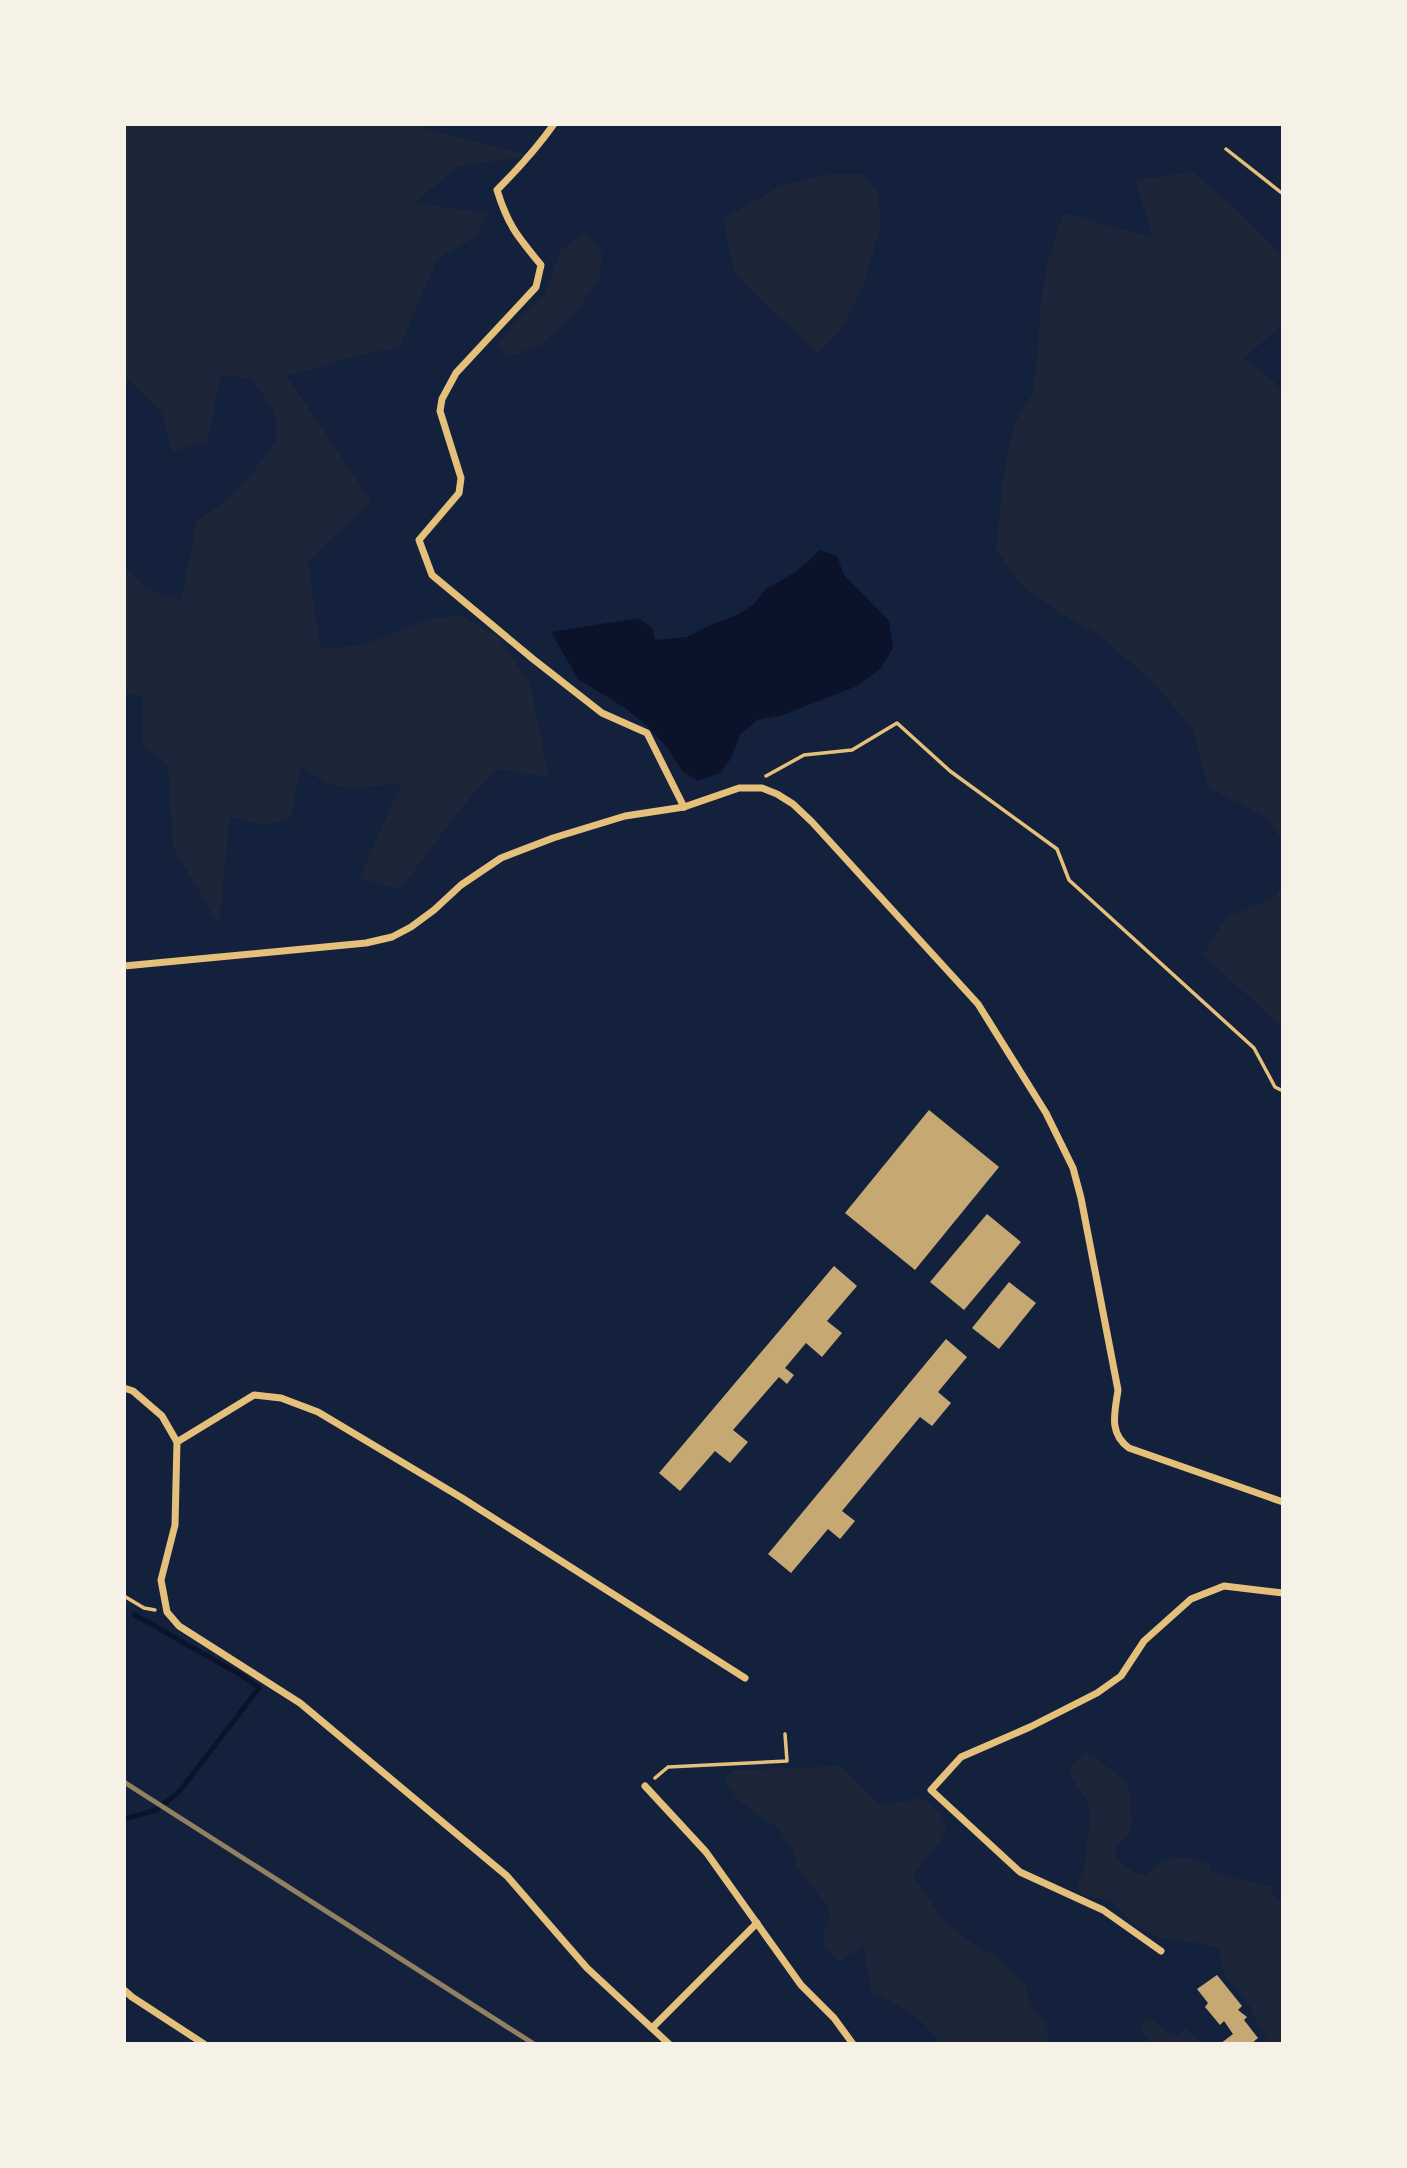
<svg xmlns="http://www.w3.org/2000/svg" width="1407" height="2168" font-family="'Fira Sans',sans-serif">
<rect width="100%" height="100%" fill="#14213d"/>
<g fill="#1d2539">
<polygon points="124,124 419,124 430,130 530,156 458,166 415,203 488,213 477,236 438,258 399,347 349,358 287,376 371,501 308,562 320,648 360,646 433,618 461,616 500,638 530,685 549,777 496,769 457,813 401,889 359,878 402,783 351,789 325,783 301,766 290,819 263,825 230,817 219,925 173,847 168,766 143,745 143,697 124,693 124,566 145,588 180,601 191,554 196,521 223,504 248,479 276,441 275,413 252,379 221,375 207,441 173,452 161,412 124,376"/>
<polygon points="1192,172 1247,219 1283,258 1283,323 1244,359 1274,381 1283,398 1283,843 1268,818 1209,788 1193,730 1154,683 1097,633 1061,614 1020,584 996,549 1003,478 1013,427 1033,392 1038,350 1040,311 1047,265 1063,213 1152,237 1136,180"/>
<polygon points="862,174 879,193 880,227 865,281 844,326 817,354 792,328 752,292 734,270 723,219 779,187 824,175"/>
<polygon points="585,231 602,253 600,276 578,310 541,345 508,357 498,345 513,325 545,294 561,250"/>
<polygon points="1283,883 1283,1023 1280,1025 1203,955 1225,919 1276,896"/>
<path d="M1085 1753 1096 1758 1124 1780 1132 1798C1127 1810 1136 1823 1129 1833 1126 1838 1120 1842 1116 1846 1116 1847 1117 1857 1117 1857 1122 1867 1137 1874 1147 1875 1162 1855 1187 1854 1209 1865L1212 1873 1272 1887 1273 1895 1283 1903V2044H1260L1266 2036 1254 2018 1250 2005 1224 1975 1219 1947 1158 1937 1137 1926 1108 1899 1086 1897 1079 1891 1078 1884 1086 1860 1087 1836 1090 1824 1091 1811 1085 1798 1070 1776 1071 1766Z"/>
<path d="M841 1766 880 1805 905 1802 920 1797C972 1833 932 1841 913 1876L945 1922 978 1947 994 1954 1025 1985 1033 2009 1045 2021 1049 2033 1047 2044H943C936 2038 930 2030 924 2024 909 2010 890 2000 871 1992L864 1945 838 1962 825 1946 824 1932 830 1920 828 1907 797 1867 792 1849 778 1828 755 1813 737 1799 724 1777 734 1770Z"/>
<polygon points="1145,2019 1153,2020 1169,2035 1180,2035 1186,2028 1201,2044 1154,2044 1142,2034 1141,2026"/>
</g>
<polygon fill="#0b132b" points="820,550 837,556 844,575 889,621 893,648 880,669 857,686 783,715 757,720 740,735 730,760 720,773 698,781 683,772 666,746 646,725 625,708 578,679 551,632 639,618 652,628 655,640 687,637 710,625 735,616 753,605 766,589 797,571"/>
<g fill="none" stroke-linecap="round" stroke-linejoin="round">
<polyline stroke="#0b132b" stroke-width="5" points="124,1819 156,1810 179,1792 259,1688 241,1675 135,1615"/>
</g>
<g fill="#c6a872">
<polygon points="929,1110 999,1167 915,1270 845,1213"/>
<polygon points="987,1214 1021,1242 964,1310 930,1282"/>
<polygon points="834,1266 857,1286 827,1321 842,1333 822,1357 806,1343 785,1368 794,1375 787,1384 779,1377 733,1430 748,1442 730,1463 715,1451 680,1491 659,1473"/>
<polygon points="1009,1282 1036,1303 999,1349 972,1328"/>
<polygon points="946,1339 967,1357 938,1392 951,1403 932,1426 920,1417 842,1511 855,1521 840,1539 828,1529 791,1573 768,1554"/>
<polygon points="1217,1975 1242,2006 1238,2010 1247,2017 1244,2020 1258,2038 1251,2044 1220,2044 1233,2034 1224,2021 1220,2025 1205,2007 1208,2003 1197,1989"/>
</g>
<g fill="none" stroke-linecap="round" stroke-linejoin="round">
<g stroke="#e5c07b" stroke-width="3.5">
<polyline points="1226,149 1283,194"/>
<polyline points="766,776 804,755 852,750 897,723 950,771 1057,849 1069,880 1254,1048 1275,1087 1283,1091"/>
<polyline points="124,1596 144,1608 155,1610"/>
<polyline points="655,1778 668,1767 787,1761 785,1734"/>
</g>
<g stroke="#e5c07b" stroke-width="7">
<path d="M554 124C537 148 518 169 497 190 508 226 518 237 541 265L536 287 456 373 442 399 440 411 461 478 459 493 419 540 432 575 533 659 602 713 647 733 684 807"/>
<path d="M124 966 366 943 392 937 411 927 434 910 461 885 501 858 553 838 625 816 684 807 739 788H762L777 794 793 804 812 822 978 1004 1046 1113 1073 1168 1081 1198 1118 1390C1115 1412 1108 1433 1129 1448L1283 1502"/>
<polyline points="124,1388 133,1391 162,1416 177,1442 175,1525 161,1580 167,1612 179,1626 300,1703 507,1876 587,1968 669,2044"/>
<polyline points="177,1442 254,1395 281,1398 318,1412 462,1498 745,1678"/>
<polyline points="645,1786 706,1852 801,1985 834,2018 853,2044"/>
<polyline points="1161,1951 1103,1910 1020,1872 931,1790 961,1757 1030,1727 1097,1693 1121,1676 1144,1641 1191,1599 1224,1586 1283,1593"/>
<polyline points="124,1990 132,1997 204,2044"/>
<polyline points="653,2027 757,1923"/>
</g>
<polyline stroke="#918062" stroke-width="5" points="124,1782 534,2044"/>
</g>
<rect width="1407" height="2168" fill="none" stroke="#f6f1e7" stroke-width="252"/>
</svg>
